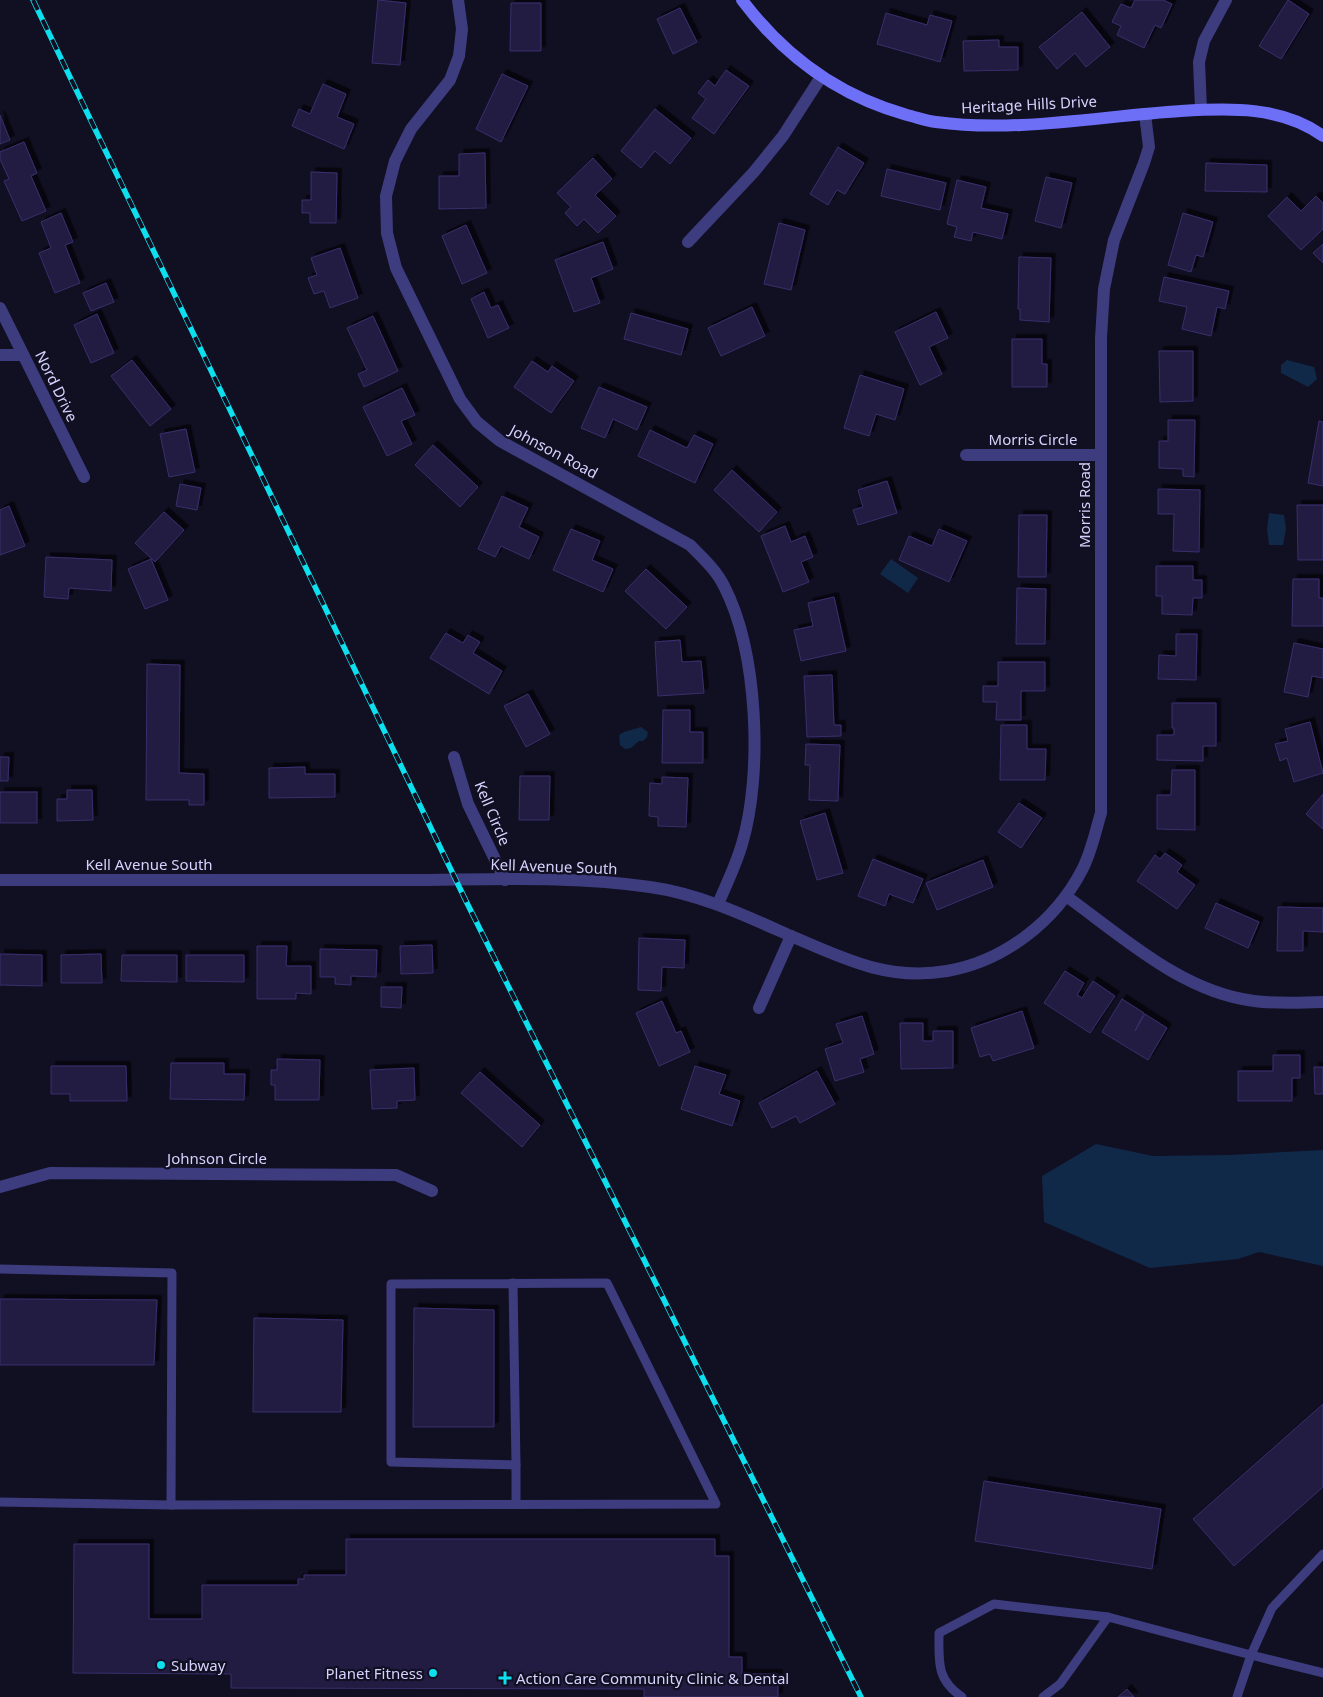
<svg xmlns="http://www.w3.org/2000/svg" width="1323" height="1697" font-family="'Noto Sans',sans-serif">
<defs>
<filter id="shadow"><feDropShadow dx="4.5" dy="-4.5" stdDeviation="0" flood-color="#0009"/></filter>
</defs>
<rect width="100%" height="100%" fill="#110f22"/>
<g fill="#112948">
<polygon points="1287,360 1314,367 1317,379 1308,387 1281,373 1281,365"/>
<polygon points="1269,513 1284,515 1286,529 1283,545 1269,545 1267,529"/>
<polygon points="891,559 918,578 908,593 880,574"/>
<polygon points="641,727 648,732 647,737 643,741 639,741 631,748 625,749 620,745 619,735 624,732"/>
<polygon points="1096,1144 1153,1156 1229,1155 1323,1150 1323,1266 1259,1252 1238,1259 1150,1268 1044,1222 1042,1176"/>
</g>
<g fill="#221c42" stroke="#392f6c" filter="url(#shadow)">
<polygon points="378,0 406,3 400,65 372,63"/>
<polygon points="1135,0 1163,0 1172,4 1161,28 1155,25 1144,48 1117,35 1121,26 1112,22 1121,4 1131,8"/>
<polygon points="1288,0 1309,14 1281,59 1259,46"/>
<polygon points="511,3 541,3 541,51 510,51"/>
<polygon points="680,8 697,42 673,54 657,19"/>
<polygon points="1082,12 1110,47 1086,67 1075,53 1057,69 1039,47"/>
<polygon points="886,13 927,25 930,15 952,21 940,62 877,44"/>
<polygon points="999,40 999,47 1018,47 1018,70 964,71 963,41"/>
<polygon points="726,70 749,86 714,134 692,118 706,99 698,93 708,80 715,86"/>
<polygon points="502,74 528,86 501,142 476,129"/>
<polygon points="323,84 346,94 337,117 354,124 344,149 292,126 299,109 310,114"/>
<polygon points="655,109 691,138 670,164 655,151 641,168 621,151"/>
<polygon points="0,115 10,140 0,144"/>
<polygon points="24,142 37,173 31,176 46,211 22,221 4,181 9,179 0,159 0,152"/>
<polygon points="838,147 864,163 845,194 837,190 828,205 810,194"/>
<polygon points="485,153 486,208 439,209 439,176 459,176 459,154"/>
<polygon points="593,158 612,179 595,195 616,216 598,233 584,219 577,226 565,213 571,207 557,193"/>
<polygon points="1206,163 1267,165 1267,192 1205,191"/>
<polygon points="887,169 946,183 940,210 881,196"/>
<polygon points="311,172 337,173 336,223 310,223 310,213 302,213 302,200 311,200"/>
<polygon points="1046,177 1072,183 1061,228 1035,221"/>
<polygon points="957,180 986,187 981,208 1008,214 1002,239 973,232 971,241 954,237 957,227 947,224"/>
<polygon points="1316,196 1323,203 1323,229 1301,250 1268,216 1287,197 1301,211"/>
<polygon points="61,213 73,242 65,245 80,283 55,293 39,253 51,248 41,222"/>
<polygon points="1183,213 1213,222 1203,257 1196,255 1191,272 1168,265"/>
<polygon points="779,223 805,230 791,290 764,284"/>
<polygon points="466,225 487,273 462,284 442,236"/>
<polygon points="603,242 613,269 591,278 600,303 574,312 555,260"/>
<polygon points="1323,244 1323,263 1313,253"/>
<polygon points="340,248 358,298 330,308 324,291 314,294 308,278 317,275 311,258"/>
<polygon points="1019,257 1051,258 1049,322 1020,320 1020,309 1018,309"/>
<polygon points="1164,277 1229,291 1225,309 1217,307 1211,336 1182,329 1187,307 1159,301"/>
<polygon points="106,283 114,302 91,311 83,293"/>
<polygon points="484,292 491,308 498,305 509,328 488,338 471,299"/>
<polygon points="752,307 765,336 721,356 708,328"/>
<polygon points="936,312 948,338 929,347 942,374 920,385 895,332"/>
<polygon points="631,313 688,329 681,355 624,339"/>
<polygon points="97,314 114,353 91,363 74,325"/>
<polygon points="373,316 398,371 364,387 358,374 367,370 347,328"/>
<polygon points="1012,339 1042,339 1042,364 1047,364 1047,387 1012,387"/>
<polygon points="1159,351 1193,351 1193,401 1160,402"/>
<polygon points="132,360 171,409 150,426 111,376"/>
<polygon points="532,361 548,372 552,366 574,381 551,413 514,387"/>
<polygon points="860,375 904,389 895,420 876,414 869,436 844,428"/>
<polygon points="599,387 647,407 637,430 613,419 605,438 581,428"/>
<polygon points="402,388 415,415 401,421 412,444 387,456 363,407"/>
<polygon points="1168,420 1195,420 1194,477 1183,476 1183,469 1159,468 1159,441 1168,441"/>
<polygon points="1319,421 1323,422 1323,486 1308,483"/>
<polygon points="186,429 195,472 169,477 160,434"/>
<polygon points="650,430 687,448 694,435 713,444 695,483 638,456"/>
<polygon points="433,445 478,487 460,507 415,465"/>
<polygon points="732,470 777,512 759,532 714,490"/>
<polygon points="887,481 897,513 858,525 853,510 863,507 858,490"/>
<polygon points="180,484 201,488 197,510 176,506"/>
<polygon points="1158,489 1200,490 1199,552 1173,551 1174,514 1158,514"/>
<polygon points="502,496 528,508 519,527 539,537 529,559 501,546 495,557 478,549"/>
<polygon points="1297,505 1323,505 1323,560 1298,560"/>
<polygon points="9,506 25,546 0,555 0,510"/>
<polygon points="164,512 184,530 155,562 135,543"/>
<polygon points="1019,515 1047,515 1046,577 1018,577"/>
<polygon points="785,526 791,542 805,536 813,557 801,562 809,582 783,592 761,536"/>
<polygon points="571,529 600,541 592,560 613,569 603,592 553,570"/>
<polygon points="939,529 967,541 949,582 899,560 909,536 932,546"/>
<polygon points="46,557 112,560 111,591 69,588 68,599 44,597"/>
<polygon points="151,559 168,600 145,609 128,569"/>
<polygon points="1156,566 1193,566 1193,580 1202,580 1202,598 1193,598 1192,615 1162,614 1162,596 1156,596"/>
<polygon points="646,569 687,607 666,629 625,591"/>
<polygon points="1293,579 1319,579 1319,598 1323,598 1323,626 1292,626"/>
<polygon points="1017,588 1046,589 1045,644 1016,644"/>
<polygon points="834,597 846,651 801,661 794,630 813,626 808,603"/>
<polygon points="446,633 463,643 468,635 480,642 473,653 502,671 489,694 430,658"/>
<polygon points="1176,634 1197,634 1196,680 1158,679 1159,655 1176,656"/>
<polygon points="680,640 682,662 701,661 704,693 658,696 655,642"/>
<polygon points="1294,643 1323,649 1323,678 1312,676 1308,697 1284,692"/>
<polygon points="998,662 1045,662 1045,691 1021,691 1021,720 996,720 997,702 983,702 983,686 998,686"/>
<polygon points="147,664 180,665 179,773 204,774 204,805 189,805 189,800 146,800"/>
<polygon points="832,675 834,725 841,725 841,736 807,737 804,676"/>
<polygon points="528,694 550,734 526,747 504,706"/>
<polygon points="1172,703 1216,703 1216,746 1203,746 1203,761 1157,760 1157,735 1174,735 1174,728 1172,728"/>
<polygon points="663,710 690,710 690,732 703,732 703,763 662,763"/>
<polygon points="1310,722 1323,773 1294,782 1287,758 1280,761 1275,744 1288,741 1285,729"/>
<polygon points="1001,725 1027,725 1027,749 1046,749 1045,780 1000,780"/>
<polygon points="806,744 840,745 838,801 809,800 810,765 805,765"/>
<polygon points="0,757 9,757 8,781 0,781"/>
<polygon points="305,767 305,774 335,774 335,797 269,798 269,768"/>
<polygon points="1172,770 1195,770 1195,830 1157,829 1157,795 1171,795"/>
<polygon points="520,776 550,776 549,820 519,820"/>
<polygon points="662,777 688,778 686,827 658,826 658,817 649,816 650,783 662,784"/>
<polygon points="67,790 92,790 93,820 57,821 57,799 67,799"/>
<rect x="0" y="792" width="37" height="31"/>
<polygon points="1323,794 1323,829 1306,814"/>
<polygon points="1019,803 1042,818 1021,848 998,832"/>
<polygon points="825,813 843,873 817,880 800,821"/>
<polygon points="1165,853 1182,865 1177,872 1195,885 1177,909 1137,881 1155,855 1160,859"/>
<polygon points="873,859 923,879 913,903 889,894 885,906 858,896"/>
<polygon points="983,860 993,887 937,910 926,883"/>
<polygon points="1216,903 1259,922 1248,948 1205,928"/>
<polygon points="1278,907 1323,908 1323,932 1303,931 1303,951 1277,951"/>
<polygon points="639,938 685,940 684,968 662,967 661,991 638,990"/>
<polygon points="432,945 433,973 401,974 400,946"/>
<polygon points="257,946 287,946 286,966 311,966 311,994 296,993 296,999 257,999"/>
<polygon points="320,949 377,950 376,977 351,976 351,985 335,984 335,977 320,977"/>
<polygon points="0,954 42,955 42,986 0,985"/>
<polygon points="101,954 102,983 61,983 61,955"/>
<polygon points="122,955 177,955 177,982 121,981"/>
<polygon points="186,955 244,955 244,982 186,981"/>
<polygon points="1065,971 1084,983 1077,995 1082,998 1093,981 1115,996 1090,1033 1044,1003"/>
<polygon points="381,987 402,987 401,1008 381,1007"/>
<polygon points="1122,999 1144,1013 1135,1031 1145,1014 1167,1028 1148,1060 1102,1032"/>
<polygon points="662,1001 676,1033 681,1031 690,1052 659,1066 636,1013"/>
<polygon points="1022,1011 1034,1048 993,1061 990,1054 980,1057 971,1028"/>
<polygon points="862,1016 874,1054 860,1059 864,1072 835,1081 825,1049 843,1043 836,1024"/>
<polygon points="900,1023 923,1023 923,1041 933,1041 933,1031 953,1031 953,1068 901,1069"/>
<polygon points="1273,1055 1300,1055 1300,1078 1292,1078 1292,1101 1238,1101 1238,1071 1273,1071"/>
<polygon points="277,1059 320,1060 319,1100 275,1100 275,1085 271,1085 271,1070 277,1070"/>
<polygon points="171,1063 224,1063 224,1074 245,1074 244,1100 170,1099"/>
<polygon points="51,1066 126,1066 127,1101 70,1101 70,1094 51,1094"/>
<polygon points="695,1066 726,1075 719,1094 740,1101 732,1126 681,1109"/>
<polygon points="1314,1067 1323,1067 1323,1094 1315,1094"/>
<polygon points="414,1068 415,1100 397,1101 397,1108 372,1109 370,1070"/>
<polygon points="817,1071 835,1104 800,1123 796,1116 772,1128 759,1103"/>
<polygon points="480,1072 540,1125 522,1147 461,1093"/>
<polygon points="0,1299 157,1300 154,1365 0,1365"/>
<polygon points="414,1308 494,1310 494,1427 413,1427"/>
<polygon points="254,1318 343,1320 341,1412 253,1412"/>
<polygon points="1323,1404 1323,1487 1234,1566 1193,1519"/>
<polygon points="984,1481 1161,1509 1152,1569 975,1541"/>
<polygon points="346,1539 715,1539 715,1556 729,1556 729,1657 742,1657 742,1674 778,1674 778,1697 644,1697 644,1689 231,1688 231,1674 73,1673 74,1544 149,1544 149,1619 202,1619 202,1585 298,1585 298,1579 304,1579 304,1575 346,1575"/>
<polygon points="1127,1689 1134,1697 1118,1697"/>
</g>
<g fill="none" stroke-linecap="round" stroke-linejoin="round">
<g stroke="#3d3c7e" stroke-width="9">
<polyline points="0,1269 172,1273 171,1505 0,1502"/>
<polyline points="516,1504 516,1465"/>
<polyline points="171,1505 716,1504 607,1283 391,1284 391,1462 516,1465 513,1283"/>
<path d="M962 1697C936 1679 939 1662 939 1633L994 1604 1108 1617 1251 1655 1272 1608 1323 1554"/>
<polyline points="1043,1697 1060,1684 1108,1617"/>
<polyline points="1237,1697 1251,1655 1323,1673"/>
</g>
<g stroke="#3d3c7e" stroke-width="12">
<path d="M458 0 462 29 459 56 450 80 411 129 395 161 386 196 387 233 396 268 460 399 477 422 500 441 690 545C703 558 716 570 724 586 758 652 763 774 742 844 736 865 726 885 718 904"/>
<polyline points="1201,109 1199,62 1204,41 1226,0"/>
<polyline points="688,242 753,173 783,136 821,77"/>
<polyline points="0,308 84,477"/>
<polyline points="0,355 23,355"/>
<polyline points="966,455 1101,455"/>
<polyline points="454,757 468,804 505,880"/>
<path d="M0 880C134 880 269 880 403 880 485 880 569 875 650 887 700 894 746 916 791 936 844 959 888 981 947 971 1004 961 1055 922 1082 870 1091 853 1095 833 1101 813V338L1104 289 1114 240 1144 163 1149 147 1145 114"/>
<path d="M1066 896C1123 937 1182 992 1254 1001 1277 1004 1300 1003 1323 1002"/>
<polyline points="759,1008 791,936"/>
<polyline points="0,1187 50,1173 396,1175 432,1191"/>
</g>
<path stroke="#6e6ff7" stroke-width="12" d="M742 0C784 56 839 96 907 115 916 117 926 121 936 122 1016 133 1100 116 1181 111 1229 108 1282 106 1323 136"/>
<defs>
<polyline id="rail" points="33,0 466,901 861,1697"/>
</defs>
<use href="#rail" stroke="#0ddfee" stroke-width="5.5"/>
<use href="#rail" stroke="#110f22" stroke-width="4" stroke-dasharray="11" stroke-linecap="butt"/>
</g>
<g fill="#0ddfee" stroke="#110f22" stroke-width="2">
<circle cx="161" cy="1665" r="5"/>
<circle cx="433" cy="1673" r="5"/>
<path d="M502.5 1670.5h5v5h5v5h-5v5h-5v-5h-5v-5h5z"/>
</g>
<g text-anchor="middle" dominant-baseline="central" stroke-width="4.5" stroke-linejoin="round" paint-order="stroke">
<g font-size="15" fill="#d5d2fd" stroke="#110f22">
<text transform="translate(1029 104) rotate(-3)">Heritage Hills Drive</text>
<text transform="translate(57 386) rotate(64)">Nord Drive</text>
<text x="1033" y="439">Morris Circle</text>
<text transform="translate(554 451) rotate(28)">Johnson Road</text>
<text transform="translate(1084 505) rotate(-90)">Morris Road</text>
<text transform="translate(493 813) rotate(67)">Kell Circle</text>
<text x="149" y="864">Kell Avenue South</text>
<text transform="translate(554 866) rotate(2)">Kell Avenue South</text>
<text x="217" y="1158">Johnson Circle</text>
</g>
<g font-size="15" fill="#d5d2fd" stroke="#110f22" text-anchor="start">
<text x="171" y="1665">Subway</text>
<text x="423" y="1673" text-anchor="end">Planet Fitness</text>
<text x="516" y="1678">Action Care Community Clinic &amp; Dental</text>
</g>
</g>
</svg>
